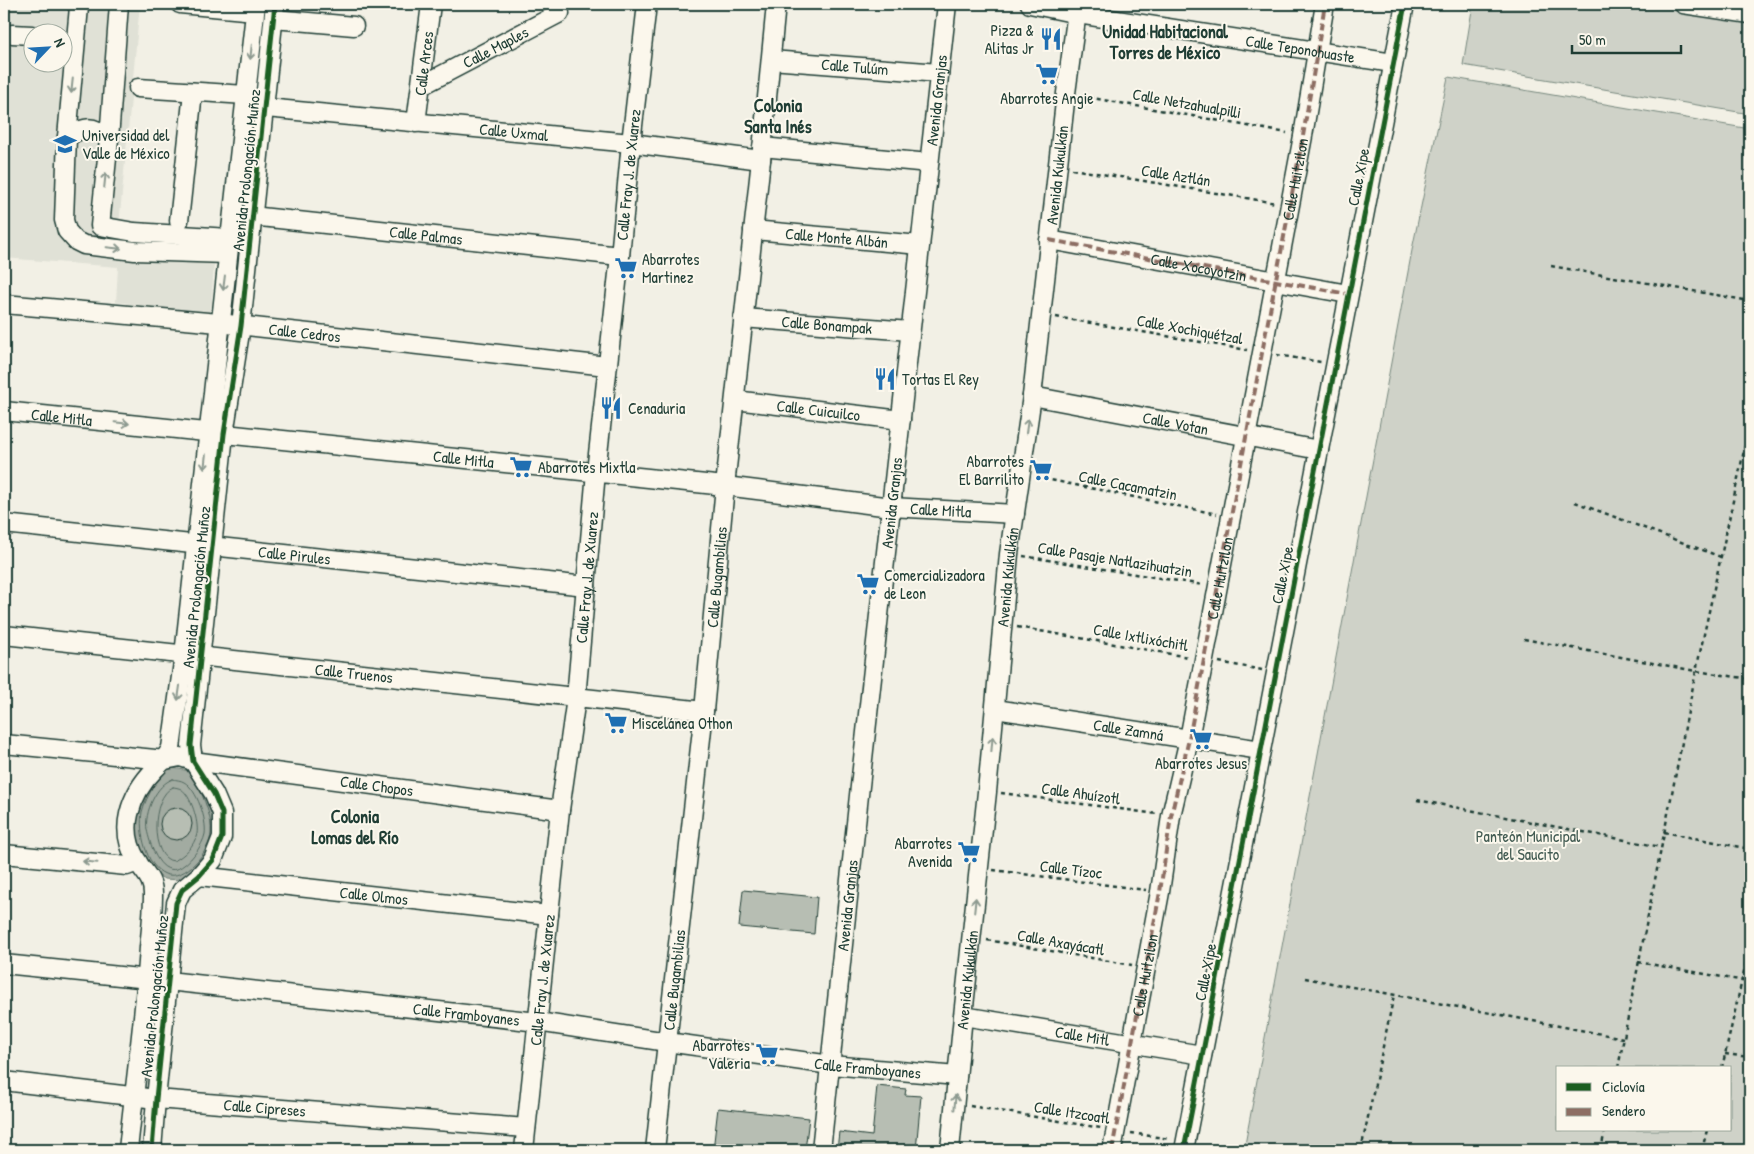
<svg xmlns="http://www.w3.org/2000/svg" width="1754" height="1154" font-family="'Patrick Hand',sans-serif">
<rect width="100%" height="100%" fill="#f2f0e5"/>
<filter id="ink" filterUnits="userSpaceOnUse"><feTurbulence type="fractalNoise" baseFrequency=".02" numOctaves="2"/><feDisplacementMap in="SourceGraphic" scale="10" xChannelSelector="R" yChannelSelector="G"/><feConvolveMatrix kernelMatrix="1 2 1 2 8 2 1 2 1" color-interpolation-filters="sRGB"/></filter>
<g filter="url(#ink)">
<path fill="#e0e1d6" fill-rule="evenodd" d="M4 4H140L119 225 216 230 211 314 116 302 118 267 4 258ZM32 32H62V62H32Z"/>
<g fill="#cfd2c8" stroke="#77887e" fill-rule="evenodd">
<polygon points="1473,4 1750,4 1750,114 1463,65"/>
<path d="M1448 77 1750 129V1150H1244L1413 245ZM1558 1068H1730V1130H1558Z"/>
</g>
<polygon fill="#a2aba1" stroke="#6e7f75" points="173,768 190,771 214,810 216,835 208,857 195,870 180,880 164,879 155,873 144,859 135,830 138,809 143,795 166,770"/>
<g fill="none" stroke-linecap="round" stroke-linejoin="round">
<g stroke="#536960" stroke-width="1">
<path d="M173 779C176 780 181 780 184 782 197 789 207 820 205 834 203 845 189 865 177 869 158 874 150 843 147 830 144 813 156 784 173 779Z"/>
<path d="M153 787C149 795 144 803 142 812 139 830 145 866 165 874 185 882 210 851 211 833 212 818 206 805 201 792"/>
<path d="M173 787C175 787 179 788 181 789 191 795 199 822 197 834 194 846 185 855 174 861 150 860 150 797 173 787Z"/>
</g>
</g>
<g fill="#b7beb3" stroke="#1f3d34">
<circle cx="176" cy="824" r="16"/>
<polygon points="743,890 817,897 814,934 739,927"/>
<polygon points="877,1086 906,1089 905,1095 921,1096 916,1150 837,1150 839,1132 872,1136"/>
<polygon points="718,1108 809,1118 805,1150 713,1150"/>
</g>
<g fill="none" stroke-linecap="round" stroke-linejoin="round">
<defs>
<g id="minor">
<polyline points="76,4 79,7 67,137 64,220 67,231 76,241 84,245 135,251 227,254"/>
<polyline points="119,4 109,139 100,226 134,232 229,238"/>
<polyline points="180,4 255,11"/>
<path id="s1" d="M1030 4 1078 14 1393 63"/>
<polyline points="1683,4 1750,14"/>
<polyline points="274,19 354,26"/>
<polyline points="12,34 32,35"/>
<path id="s2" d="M771 60 939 73"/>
<path id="s3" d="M421 86 560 13 555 4"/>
<polyline points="138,88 246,95"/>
<path id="s4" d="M266 108 631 143 761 160"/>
<path id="s5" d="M416 123 431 4"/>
<path d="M67 137C85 126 93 124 109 139"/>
<polyline points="762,147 929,163"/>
<path id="s6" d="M242 215 620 256"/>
<polyline points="179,221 193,92"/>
<path id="s7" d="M753 230 920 245"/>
<path id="s8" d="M1049 240 1348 294"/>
<path id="s9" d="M4 304 219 323 607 366"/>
<path id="s10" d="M743 318 910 331"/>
<path id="s11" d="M1032 396 1319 450"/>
<path id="s12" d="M735 400 901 420"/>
<path id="s13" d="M4 411 725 486 891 507 1015 514"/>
<path id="s14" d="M4 524 586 586"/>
<path id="s15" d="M4 635 704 711"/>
<path id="s16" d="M995 709 1261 750"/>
<path id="s17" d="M4 744 165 760 180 757 193 761 560 810"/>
<polyline points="4,854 127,866 138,862"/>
<path id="s18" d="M199 876 549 915"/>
<path id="s19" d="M4 964 168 981 538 1022 667 1042 831 1065 957 1076"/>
<path id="s20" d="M963 1016 1202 1055"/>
<path id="s21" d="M4 1081 156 1099 526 1128"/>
<path d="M128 1150C135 1082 145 1015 149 947 151 930 153 912 153 894 153 878 144 873 137 861 128 846 125 831 129 814 133 797 143 781 155 769 162 762 167 757 171 748L184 655 256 4"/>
<polyline points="152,1150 156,1099 176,903 182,890 199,876 213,860 222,837 222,813 214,794 193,761 191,745 224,434 241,326 275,4"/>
<path id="s22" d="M524 1150 560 810 576 698 596 472 620 256 631 143 647 4"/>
<path id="s23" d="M655 1150 704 711 725 486 761 160 776 4"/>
<path id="s24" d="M821 1150 860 786 947 4"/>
<path id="s25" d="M950 1150 963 1016 987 792 1009 554 1032 396 1066 93 1078 4"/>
<path id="s26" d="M1112 1150 1160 892 1171 816 1189 739 1303 136 1325 4"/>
<polyline points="1184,1150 1405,4"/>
</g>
</defs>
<use href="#minor" stroke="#1f3d34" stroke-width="21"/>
<g stroke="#1f3d34" stroke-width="2.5" stroke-dasharray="4 4" stroke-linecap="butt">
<polyline points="1081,96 1287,133"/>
<polyline points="1072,169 1276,203"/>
<polyline points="1551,266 1750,301"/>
<polyline points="1056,317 1247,350"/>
<polyline points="1277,355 1321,362"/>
<polyline points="1036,477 1217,514"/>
<polyline points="1575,502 1721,557"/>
<polyline points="1023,556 1203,585"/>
<polyline points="1017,627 1188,657"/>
<polyline points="1524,639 1696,671 1750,679"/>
<polyline points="1219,662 1262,670"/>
<polyline points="1001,793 1157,814"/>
<polyline points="1417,800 1661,847"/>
<polyline points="1664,832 1750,849"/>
<polyline points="993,870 1146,890"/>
<polyline points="987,940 1132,965"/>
<polyline points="1638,962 1750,982"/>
<polyline points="1305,978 1623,1038"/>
<polyline points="1725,1054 1750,1057"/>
<polyline points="1618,1068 1696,671 1750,423"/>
<polyline points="1722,1068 1750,945"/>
<polyline points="970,1106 1101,1128"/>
<polyline points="1131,1133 1170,1139"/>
<polyline points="1361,1150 1394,995"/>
<polyline points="1601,1150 1605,1130"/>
<polyline points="1702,1150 1707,1130"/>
</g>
<use href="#minor" stroke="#fbf7ec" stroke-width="18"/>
<g stroke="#8d6e63" stroke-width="4" stroke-dasharray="8 4" stroke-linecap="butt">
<polyline points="1049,240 1348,294"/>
<polyline points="1112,1150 1160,892 1171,816 1189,739 1303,136 1325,4"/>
</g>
<defs>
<g id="cycleway">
<polyline points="152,1150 156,1099 176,903 182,890 199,876 213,860 222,837 222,813 214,794 193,761 191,745 224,434 241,326 275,4"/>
<polyline points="1184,1150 1405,4"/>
</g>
</defs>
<use href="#cycleway" stroke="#fbf7ec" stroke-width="8"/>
<use href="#cycleway" stroke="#1b5e20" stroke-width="5"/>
</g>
<defs><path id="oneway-shaft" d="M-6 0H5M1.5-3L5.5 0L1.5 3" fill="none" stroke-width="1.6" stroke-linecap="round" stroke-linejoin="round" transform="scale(1.25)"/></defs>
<g stroke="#8d9a90">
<use href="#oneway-shaft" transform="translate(251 52) rotate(96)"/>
<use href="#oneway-shaft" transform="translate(72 86) rotate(96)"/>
<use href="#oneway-shaft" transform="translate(105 180) rotate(-84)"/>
<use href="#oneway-shaft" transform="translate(114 248) rotate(6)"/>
<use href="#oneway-shaft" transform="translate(224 283) rotate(97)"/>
<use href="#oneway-shaft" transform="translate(122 423) rotate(6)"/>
<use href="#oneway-shaft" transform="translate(1027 426) rotate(-82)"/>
<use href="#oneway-shaft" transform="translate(205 462) rotate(96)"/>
<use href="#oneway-shaft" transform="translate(179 693) rotate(98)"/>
<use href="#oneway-shaft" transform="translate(992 744) rotate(-85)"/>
<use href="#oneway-shaft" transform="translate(90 862) rotate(-175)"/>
<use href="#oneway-shaft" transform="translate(975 905) rotate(-84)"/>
<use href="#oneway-shaft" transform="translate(955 1102) rotate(-85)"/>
</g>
</g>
<defs>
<symbol id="restaurant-bare" viewBox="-9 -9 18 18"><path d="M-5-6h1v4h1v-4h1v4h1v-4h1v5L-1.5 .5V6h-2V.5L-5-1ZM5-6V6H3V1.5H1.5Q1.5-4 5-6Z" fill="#1f6fb2" stroke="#fbf7ec" stroke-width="2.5" paint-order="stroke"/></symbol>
<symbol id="supermarket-bare" viewBox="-9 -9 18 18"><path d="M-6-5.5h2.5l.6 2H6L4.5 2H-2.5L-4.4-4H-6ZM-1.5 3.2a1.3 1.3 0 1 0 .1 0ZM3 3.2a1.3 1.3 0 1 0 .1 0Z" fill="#1f6fb2" stroke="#fbf7ec" stroke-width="2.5" paint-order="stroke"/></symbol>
<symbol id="university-bare" viewBox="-9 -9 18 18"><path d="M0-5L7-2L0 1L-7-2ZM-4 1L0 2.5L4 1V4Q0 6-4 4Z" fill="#1f6fb2" stroke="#fbf7ec" stroke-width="2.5" paint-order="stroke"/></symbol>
</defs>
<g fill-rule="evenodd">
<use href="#restaurant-bare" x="1035" y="23" width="32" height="32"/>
<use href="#supermarket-bare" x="1031" y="58" width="32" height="32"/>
<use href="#university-bare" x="49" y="128" width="32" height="32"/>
<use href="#supermarket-bare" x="610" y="252" width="32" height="32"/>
<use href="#restaurant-bare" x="869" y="363" width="32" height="32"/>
<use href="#restaurant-bare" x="595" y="392" width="32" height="32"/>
<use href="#supermarket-bare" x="505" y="451" width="32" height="32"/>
<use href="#supermarket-bare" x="1025" y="454" width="32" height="32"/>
<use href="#supermarket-bare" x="852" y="568" width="32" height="32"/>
<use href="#supermarket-bare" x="600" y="707" width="32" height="32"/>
<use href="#supermarket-bare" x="1185" y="723" width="32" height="32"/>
<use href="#supermarket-bare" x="953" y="836" width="32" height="32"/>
<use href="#supermarket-bare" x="751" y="1038" width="32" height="32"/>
</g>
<g text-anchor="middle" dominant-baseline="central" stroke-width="4" stroke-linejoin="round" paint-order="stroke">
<g font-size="16" fill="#1f3d34" stroke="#fbf7ec" text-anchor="start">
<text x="1034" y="30" text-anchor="end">Pizza &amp;<tspan x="1034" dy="18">Alitas Jr</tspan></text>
<text x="1047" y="98" text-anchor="middle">Abarrotes Angie</text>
<text x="82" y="135">Universidad del<tspan x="82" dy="18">Valle de México</tspan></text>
<text x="642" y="259">Abarrotes<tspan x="642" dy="18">Martinez</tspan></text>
<text x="902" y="379">Tortas El Rey</text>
<text x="628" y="408">Cenaduria</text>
<text x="1024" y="461" text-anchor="end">Abarrotes<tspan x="1024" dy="18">El Barrilito</tspan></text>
<text x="538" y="467">Abarrotes Mixtla</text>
<text x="884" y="575">Comercializadora<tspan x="884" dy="18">de Leon</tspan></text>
<text x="632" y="723">Miscelánea Othon</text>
<text x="1201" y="763" text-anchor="middle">Abarrotes Jesus</text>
<text x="952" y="843" text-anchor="end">Abarrotes<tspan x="952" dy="18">Avenida</tspan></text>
<text x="750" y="1045" text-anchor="end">Abarrotes<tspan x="750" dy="18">Valeria</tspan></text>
</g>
<g font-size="16" fill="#1f3d34" stroke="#fbf7ec">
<text stroke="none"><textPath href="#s3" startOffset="84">Calle Maples</textPath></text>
<text stroke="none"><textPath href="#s1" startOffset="274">Calle Teponohuaste</textPath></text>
<text stroke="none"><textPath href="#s5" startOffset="60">Calle Arces</textPath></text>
<text stroke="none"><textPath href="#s2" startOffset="84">Calle Tulúm</textPath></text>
<text stroke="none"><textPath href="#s24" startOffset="1056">Avenida Granjas</textPath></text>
<text transform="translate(1187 103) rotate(10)">Calle Netzahualpilli</text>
<text stroke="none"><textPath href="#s4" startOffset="249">Calle Uxmal</textPath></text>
<text transform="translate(246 170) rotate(-84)">Avenida Prolongación Muñoz</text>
<text stroke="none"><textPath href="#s22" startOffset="981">Calle Fray J. de Xuarez</textPath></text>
<text stroke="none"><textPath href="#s25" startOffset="981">Avenida Kukulkán</textPath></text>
<text transform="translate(1176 175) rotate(9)">Calle Aztlán</text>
<text transform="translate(1358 177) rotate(-79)">Calle Xipe</text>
<text stroke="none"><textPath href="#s26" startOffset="988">Calle Huitzilon</textPath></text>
<text stroke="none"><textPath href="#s6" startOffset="185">Calle Palmas</textPath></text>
<text stroke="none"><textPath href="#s7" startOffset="84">Calle Monte Albán</textPath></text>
<text stroke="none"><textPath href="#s8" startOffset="152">Calle Xocoyotzin</textPath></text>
<text stroke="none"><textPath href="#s10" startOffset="84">Calle Bonampak</textPath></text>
<text transform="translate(1190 329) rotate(10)">Calle Xochiquétzal</text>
<text stroke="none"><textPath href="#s9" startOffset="302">Calle Cedros</textPath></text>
<text stroke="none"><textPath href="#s12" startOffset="84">Calle Cuicuilco</textPath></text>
<text stroke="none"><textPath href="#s13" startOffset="58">Calle Mitla</textPath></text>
<text stroke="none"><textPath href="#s11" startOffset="146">Calle Votan</textPath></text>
<text stroke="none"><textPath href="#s13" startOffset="462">Calle Mitla</textPath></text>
<text transform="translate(1128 485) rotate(11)">Calle Cacamatzin</text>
<text stroke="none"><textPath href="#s24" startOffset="651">Avenida Granjas</textPath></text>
<text stroke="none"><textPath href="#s13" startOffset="942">Calle Mitla</textPath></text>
<text stroke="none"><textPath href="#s14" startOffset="292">Calle Pirules</textPath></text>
<text transform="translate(1115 559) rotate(9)">Calle Pasaje Natlazihuatzin</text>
<text transform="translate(1282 575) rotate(-79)">Calle Xipe</text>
<text stroke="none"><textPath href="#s25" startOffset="576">Avenida Kukulkán</textPath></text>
<text stroke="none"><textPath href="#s22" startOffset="576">Calle Fray J. de Xuarez</textPath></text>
<text stroke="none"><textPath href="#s23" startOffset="576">Calle Bugambilias</textPath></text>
<text stroke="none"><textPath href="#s26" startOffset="582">Calle Huitzilon</textPath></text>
<text transform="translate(196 587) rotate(-84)">Avenida Prolongación Muñoz</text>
<text transform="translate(1141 637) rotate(10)">Calle Ixtlixóchitl</text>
<text stroke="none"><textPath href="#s15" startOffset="352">Calle Truenos</textPath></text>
<text stroke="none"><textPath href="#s16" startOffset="135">Calle Zamná</textPath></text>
<text stroke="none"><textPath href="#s17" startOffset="376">Calle Chopos</textPath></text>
<text transform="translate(1081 793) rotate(8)">Calle Ahuízotl</text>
<text transform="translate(1071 869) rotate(7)">Calle Tízoc</text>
<text stroke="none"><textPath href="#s18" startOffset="176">Calle Olmos</textPath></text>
<text stroke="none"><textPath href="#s24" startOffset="246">Avenida Granjas</textPath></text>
<text transform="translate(1061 942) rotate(10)">Calle Axayácatl</text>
<text transform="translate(1205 972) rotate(-79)">Calle Xipe</text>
<text stroke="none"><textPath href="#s26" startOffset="178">Calle Huitzilon</textPath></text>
<text stroke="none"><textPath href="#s25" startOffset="171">Avenida Kukulkán</textPath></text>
<text stroke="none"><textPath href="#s22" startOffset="171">Calle Fray J. de Xuarez</textPath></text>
<text stroke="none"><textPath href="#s23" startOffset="171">Calle Bugambilias</textPath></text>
<text transform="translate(154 996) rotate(-84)">Avenida Prolongación Muñoz</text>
<text stroke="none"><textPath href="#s19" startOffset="465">Calle Framboyanes</textPath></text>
<text stroke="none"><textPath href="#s20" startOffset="121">Calle Mitl</textPath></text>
<text stroke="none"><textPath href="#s19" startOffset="870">Calle Framboyanes</textPath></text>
<text stroke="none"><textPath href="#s21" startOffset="262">Calle Cipreses</textPath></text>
<text transform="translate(1072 1112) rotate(9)">Calle Itzcoatl</text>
</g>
<g font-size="16" fill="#425b52" stroke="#fbf7ec">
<text x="1528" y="836">Panteón Municipal<tspan x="1528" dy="18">del Saucito</tspan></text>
</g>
<g font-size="18" font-weight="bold" fill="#1f3d34" stroke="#fbf7ec">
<text x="1165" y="31">Unidad Habitacional<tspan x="1165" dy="21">Torres de México</tspan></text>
<text x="778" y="105">Colonia<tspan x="778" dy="21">Santa Inés</tspan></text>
<text x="355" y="816">Colonia<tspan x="355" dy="21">Lomas del Río</tspan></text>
</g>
</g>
<rect width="1754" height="1154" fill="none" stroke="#fbf7ec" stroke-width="20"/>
<rect x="10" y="10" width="1734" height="1134" fill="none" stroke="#1f3d34" stroke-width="2" filter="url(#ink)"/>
<rect x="1556" y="1066" width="175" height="65" fill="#fbf7ec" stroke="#a3ada2"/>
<rect x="1566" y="1083" width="25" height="8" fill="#1b5e20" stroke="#a3ada2"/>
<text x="1602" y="1092" font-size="15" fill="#1f3d34">Ciclovía</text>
<rect x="1566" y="1108" width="25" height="8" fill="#8d6e63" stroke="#a3ada2"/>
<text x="1602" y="1116" font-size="15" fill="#1f3d34">Sendero</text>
<g transform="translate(48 48) rotate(65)"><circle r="24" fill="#fbf7ec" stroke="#a3ada2"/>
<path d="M0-4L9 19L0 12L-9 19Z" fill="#1f6fb2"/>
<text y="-8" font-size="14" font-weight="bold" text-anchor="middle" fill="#1f3d34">N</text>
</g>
<path d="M1572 45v8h109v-8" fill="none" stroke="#1f3d34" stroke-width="2.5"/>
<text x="1579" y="45" font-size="15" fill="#1f3d34" stroke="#fbf7ec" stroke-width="4" paint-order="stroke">50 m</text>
</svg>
